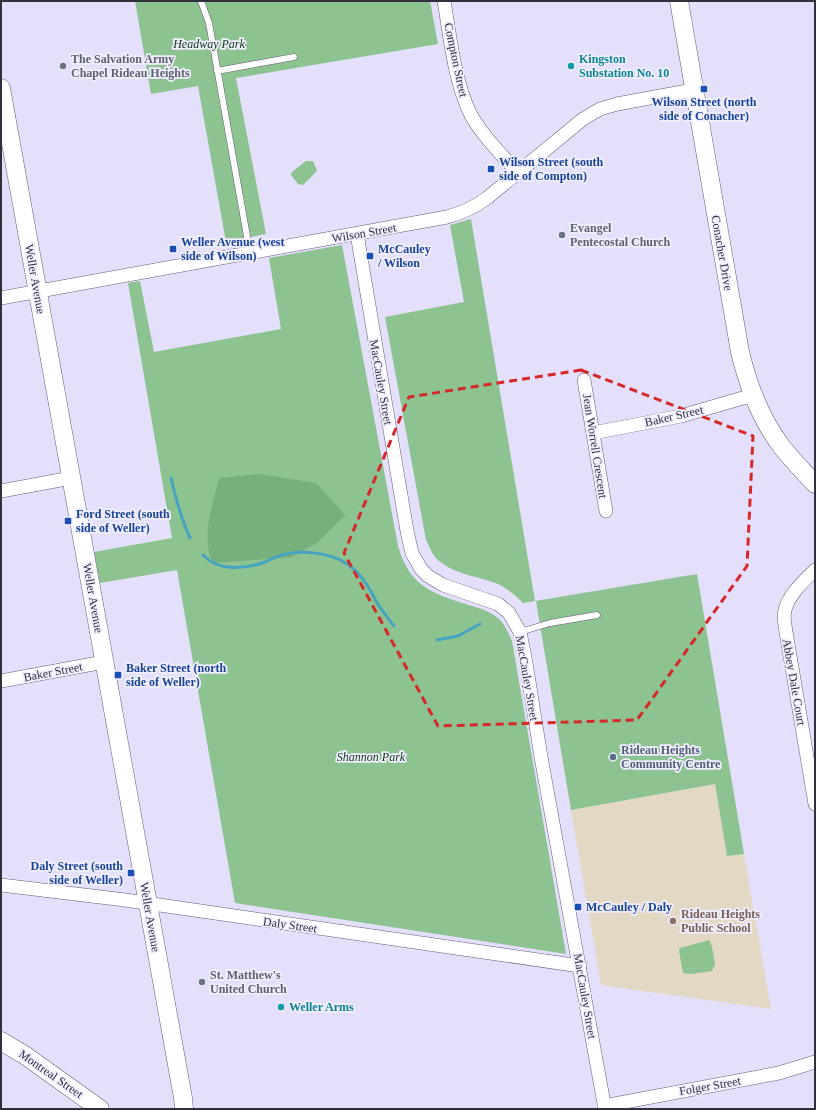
<svg xmlns="http://www.w3.org/2000/svg" width="816" height="1110" font-family="'Times New Roman',serif">
<rect width="100%" height="100%" fill="#e4dffb"/>
<polygon fill="#e3d8c3" points="715,784 727,856 744,854 771,1009 601,985 571,810"/>
<g fill="#8dc291">
<polygon points="135,1 430,1 438,44 236,78 266,234 226,242 198,86 151,94"/>
<polygon points="306,161 313,161 317,171 303,185 298,184 291,175 292,172"/>
<path d="M471 219 535 601 697 574 744 854 727 856 715 784 571 810 536 601 523 603C515 595 508 589 498 584 478 576 450 574 435 557 431 552 429 545 426 540L385 317 464 302 450 225Z"/>
<path d="M342 245 398 546C410 588 434 594 472 606 483 609 494 613 502 622 506 627 509 634 512 641L566 954 235 903 177 570 100 583 94 552 172 538 128 283 140 281 154 352 281 329 269 258Z"/>
<polygon points="709,940 712,947 715,964 712,971 691,974 683,973 679,951 680,948"/>
</g>
<path fill="#77b07c" d="M260 474 316 483 345 515 317 543 292 557 213 563C200 537 213 504 219 478Z"/>
<g fill="none" stroke-linecap="round" stroke-linejoin="round">
<g stroke="#47a4c0" stroke-width="3">
<path d="M171 478C176 499 181 519 190 538"/>
<path d="M203 555C219 572 245 569 265 562 270 560 274 557 279 556 298 549 330 552 347 564 362 574 368 586 376 601 381 610 388 618 394 626"/>
<polyline points="437,640 458,636 480,624"/>
</g>
<defs>
<g id="lane">
<polyline points="201,1 209,23 250,253"/>
<polyline points="217,71 294,57"/>
<polyline points="520,632 550,623 597,615"/>
</g>
<g id="street">
<path d="M444 1C450 36 454 78 469 111 478 131 503 156 518 173"/>
<polyline points="357,234 407,531 412,553 421,569 428,576 443,585 498,604 509,613 520,632 526,663 541,757 605,1109"/>
<path d="M1 298 447 217C462 213 475 207 487 198L583 119 600 109 617 104 693 90"/>
<polyline points="584,380 606,511"/>
<polyline points="593,433 681,416 753,395"/>
<polyline points="1,491 71,478"/>
<path d="M815 570C804 581 789 594 785 610 783 616 785 625 786 632L815 804"/>
<polyline points="1,681 104,662"/>
<polyline points="1,885 125,900 580,966"/>
<polyline points="604,1106 779,1073 815,1062"/>
</g>
<g id="secondary">
<path d="M679 1 740 352C748 385 761 420 782 447 792 460 804 472 815 484"/>
<polyline points="1,88 183,1098 184,1109"/>
<polyline points="1,1041 26,1056 100,1109"/>
</g>
</defs>
<use href="#lane" stroke="#635d76" stroke-width="7"/>
<use href="#street" stroke="#635d76" stroke-width="14"/>
<use href="#secondary" stroke="#635d76" stroke-width="19"/>
<use href="#lane" stroke="#fff" stroke-width="6"/>
<use href="#street" stroke="#fff" stroke-width="13"/>
<use href="#secondary" stroke="#fff" stroke-width="18"/>
</g>
<path fill="none" stroke="#d62828" stroke-width="3" stroke-dasharray="8 5" stroke-linejoin="round" d="M581 370 753 436 747 566 637 720 438 726 344 553 409 397Z"/>
<g fill="#6b7280" stroke="#f1eeff" stroke-width="1.5">
<circle cx="63" cy="66" r="4"/>
<circle cx="562" cy="235" r="4"/>
<circle cx="202" cy="982" r="4"/>
</g>
<g fill="#0f9aa8" stroke="#f1eeff" stroke-width="1.5">
<circle cx="571" cy="66" r="4"/>
<circle cx="281" cy="1007" r="4"/>
</g>
<g fill="#1a4fb4" stroke="#f1eeff" stroke-width="1.5">
<rect x="700" y="85" width="8" height="8" rx="2"/>
<rect x="487" y="165" width="8" height="8" rx="2"/>
<rect x="169" y="245" width="8" height="8" rx="2"/>
<rect x="366" y="252" width="8" height="8" rx="2"/>
<rect x="64" y="517" width="8" height="8" rx="2"/>
<rect x="114" y="671" width="8" height="8" rx="2"/>
<rect x="127" y="869" width="8" height="8" rx="2"/>
<rect x="574" y="903" width="8" height="8" rx="2"/>
</g>
<circle fill="#5c6f8a" stroke="#f1eeff" stroke-width="1.5" cx="613" cy="757" r="4"/>
<circle fill="#8d6e63" stroke="#f1eeff" stroke-width="1.5" cx="673" cy="921" r="4"/>
<g text-anchor="middle" dominant-baseline="central" stroke-width="3.5" stroke-linejoin="round" paint-order="stroke">
<g font-size="12" font-style="italic" fill="#093411" stroke="#f1eeff">
<text x="209" y="44">Headway Park</text>
<text x="371" y="757">Shannon Park</text>
</g>
<g font-size="12" font-weight="bold" fill="#5b616d" stroke="#f1eeff" text-anchor="start">
<text x="71" y="59">The Salvation Army<tspan x="71" dy="14">Chapel Rideau Heights</tspan></text>
<text x="570" y="228">Evangel<tspan x="570" dy="14">Pentecostal Church</tspan></text>
<text x="210" y="975">St. Matthew's<tspan x="210" dy="14">United Church</tspan></text>
</g>
<g font-size="12" font-weight="bold" fill="#0d838f" stroke="#f1eeff" text-anchor="start">
<text x="579" y="59">Kingston<tspan x="579" dy="14">Substation No. 10</tspan></text>
<text x="289" y="1007">Weller Arms</text>
</g>
<g font-size="12" fill="#312f3a" stroke="#f1eeff">
<text transform="translate(456 60) rotate(78)">Compton Street</text>
<text transform="translate(364 233) rotate(-10)">Wilson Street</text>
<text transform="translate(722 253) rotate(80)">Conacher Drive</text>
<text transform="translate(35 279) rotate(80)">Weller Avenue</text>
<text transform="translate(381 382) rotate(80)">MacCauley Street</text>
<text transform="translate(674 416) rotate(-13)">Baker Street</text>
<text transform="translate(595 446) rotate(81)">Jean Worrell Crescent</text>
<text transform="translate(93 598) rotate(80)">Weller Avenue</text>
<text transform="translate(53 672) rotate(-11)">Baker Street</text>
<text transform="translate(527 678) rotate(80)">MacCauley Street</text>
<text transform="translate(794 682) rotate(80)">Abbey Dale Court</text>
<text transform="translate(150 917) rotate(80)">Weller Avenue</text>
<text transform="translate(290 925) rotate(8)">Daly Street</text>
<text transform="translate(585 996) rotate(80)">MacCauley Street</text>
<text transform="translate(51 1074) rotate(35)">Montreal Street</text>
<text transform="translate(710 1086) rotate(-10)">Folger Street</text>
</g>
<g font-size="12" font-weight="bold" fill="#164399" stroke="#f1eeff" text-anchor="start">
<text x="704" y="102" text-anchor="middle">Wilson Street (north<tspan x="704" dy="14">side of Conacher)</tspan></text>
<text x="499" y="162">Wilson Street (south<tspan x="499" dy="14">side of Compton)</tspan></text>
<text x="181" y="242">Weller Avenue (west<tspan x="181" dy="14">side of Wilson)</tspan></text>
<text x="378" y="249">McCauley<tspan x="378" dy="14">/ Wilson</tspan></text>
<text x="76" y="514">Ford Street (south<tspan x="76" dy="14">side of Weller)</tspan></text>
<text x="126" y="668">Baker Street (north<tspan x="126" dy="14">side of Weller)</tspan></text>
<text x="123" y="866" text-anchor="end">Daly Street (south<tspan x="123" dy="14">side of Weller)</tspan></text>
<text x="586" y="907">McCauley / Daly</text>
</g>
<g font-size="12" font-weight="bold" fill="#4e5e75" stroke="#f1eeff" text-anchor="start">
<text x="621" y="750">Rideau Heights<tspan x="621" dy="14">Community Centre</tspan></text>
</g>
<g font-size="12" font-weight="bold" fill="#785e54" stroke="#f1eeff" text-anchor="start">
<text x="681" y="914">Rideau Heights<tspan x="681" dy="14">Public School</tspan></text>
</g>
</g>
<rect width="816" height="1110" fill="none" stroke="#312f3a" stroke-width="4"/>
</svg>
